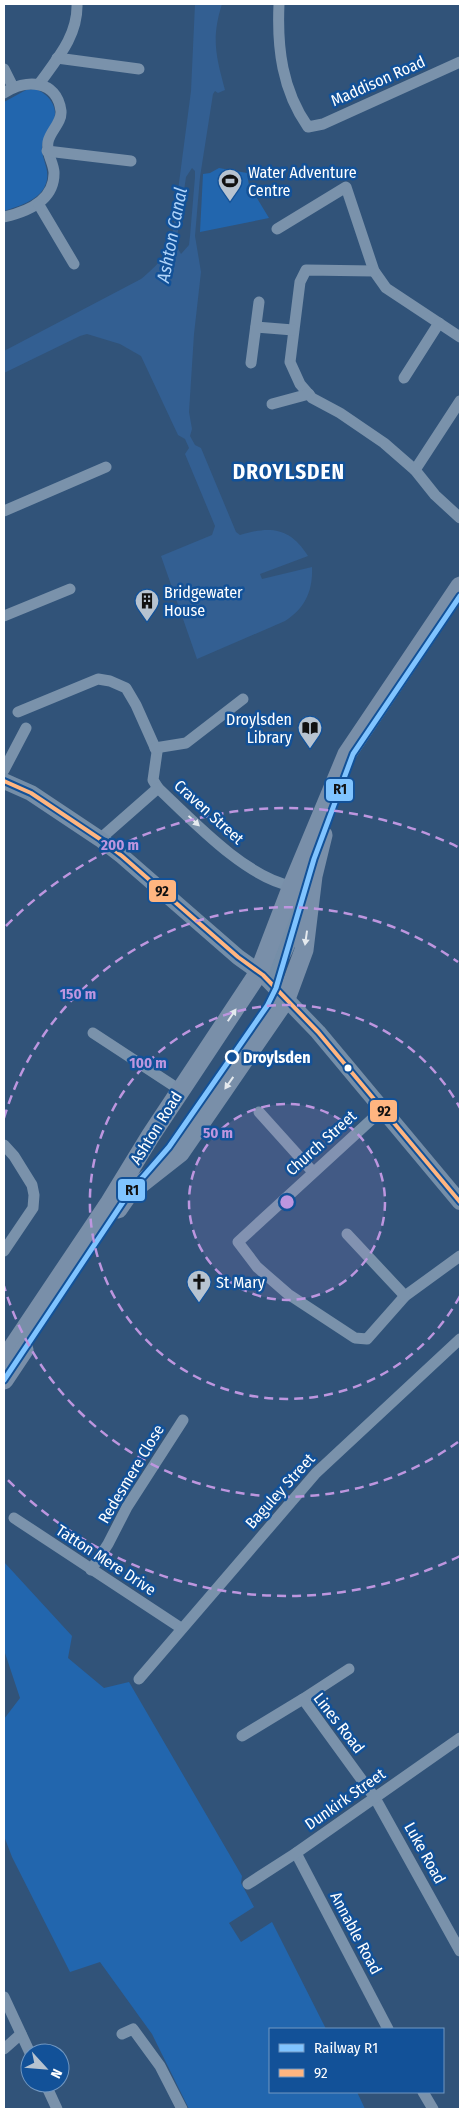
<svg xmlns="http://www.w3.org/2000/svg" width="464" height="2113" font-family="'Fira Sans Condensed',sans-serif">
<rect width="100%" height="100%" fill="#315379"/>
<g fill="#2266ae">
<path d="M35 89C48 93 60 108 53 122 49 132 43 136 42 147 41 160 53 172 44 188 37 201 16 207 4 211V102L26 90Z"/>
<polygon points="219,168 247,173 249,185 269,218 200,232 203,174 210,173"/>
<polygon points="4,1562 72,1636 68,1658 104,1688 129,1682 242,1876 241,1883 254,1907 229,1923 241,1942 272,1922 326,2029 270,2029 270,2092 357,2092 365,2109 189,2109 152,2034 100,1962 70,1972 12,1857 4,1836 4,1719 20,1698 4,1650"/>
</g>
<path fill="#335f92" fill-rule="evenodd" d="M195 4H222C211 39 216 56 225 90L218 93 215 91 213 94 200 177 195 236 201 272 194 334 189 412 192 429 190 436 195 445 201 448 236 532 240 535C270 526 290 527 308 556L260 574 262 579 312 567C313 591 305 608 285 621L197 659 161 556 212 535 215 526 185 454 189 448 185 439 178 435 141 356 120 344 87 334 80 336 4 373V351L141 279C153 269 164 259 171 244L191 91ZM192 168 195 171V177L190 236 189 245 181 254 176 245 186 177Z"/>
<g fill="none" stroke-linecap="round" stroke-linejoin="round">
<g stroke="#7a92ab" stroke-width="11">
<path d="M279 4C277 48 282 90 308 127L323 124 460 62"/>
<polyline points="57,58 139,69"/>
<polyline points="4,69 13,87"/>
<path d="M39 84C57 59 78 36 77 4"/>
<path d="M4 93C25 79 57 79 61 111 62 123 50 131 48 142 46 154 53 161 54 172 55 201 26 212 4 217"/>
<polyline points="47,151 131,161"/>
<polyline points="39,205 74,264"/>
<polyline points="277,229 346,187 374,271 386,288 460,337"/>
<polyline points="374,271 306,270 300,282 290,362 300,384 312,398 340,413 384,443 415,470 435,495 460,518"/>
<polyline points="256,327 293,330"/>
<polyline points="251,363 259,302"/>
<polyline points="404,378 439,323"/>
<polyline points="272,404 309,394"/>
<polyline points="415,470 460,401"/>
<polyline points="4,511 106,467"/>
<polyline points="4,616 70,589"/>
<path d="M18 712 98 679 110 681 126 688 136 705 157 752 153 780 158 788C192 820 246 878 292 886"/>
<polyline points="155,748 186,743 243,699"/>
<polyline points="4,770 26,728"/>
<polyline points="100,839 158,788"/>
<polyline points="93,1033 180,1090"/>
<polyline points="383,1109 238,1242 257,1267 288,1294 355,1338 367,1339 405,1296 460,1256"/>
<polyline points="259,1112 313,1172"/>
<polyline points="4,1145 14,1156 32,1185 34,1195 33,1208 4,1251"/>
<polyline points="347,1234 405,1296"/>
<polyline points="14,1518 181,1628"/>
<polyline points="91,1570 108,1544 127,1507 183,1420"/>
<polyline points="139,1679 316,1473 460,1339"/>
<polyline points="303,1699 349,1669"/>
<polyline points="242,1736 303,1699 375,1798 460,1951"/>
<polyline points="296,1853 388,2029"/>
<polyline points="248,1884 296,1853 460,1738"/>
<polyline points="4,1997 30,2053"/>
<polyline points="122,2034 133,2029 160,2066 182,2109"/>
<polyline points="4,2049 21,2034"/>
<polyline points="45,2083 57,2109"/>
<polyline points="423,2092 433,2109"/>
</g>
<g stroke="#758ea8" stroke-width="16">
<polyline points="4,781 31,793 100,839 122,856 238,957 263,975 318,1032 460,1202"/>
<path d="M259 972C288 977 299 901 304 880L309 869"/>
</g>
<g stroke="#798fa9" stroke-width="19">
<polyline points="118,1209 129,1193 180,1153 286,999 304,950 313,876 323,835"/>
<polyline points="4,1360 110,1202 151,1135 259,972 292,886 347,754 460,586"/>
<polyline points="4,1380 24,1350"/>
</g>
<defs>
<polyline id="bus-1" points="4,781 31,793 100,839 122,856 238,957 263,975 318,1032 460,1202"/>
</defs>
<use href="#bus-1" stroke="#125198" stroke-width="8"/>
<use href="#bus-1" stroke="#ffb580" stroke-width="4"/>
<defs>
<polyline id="rail-1" points="4,1380 129,1193 169,1147 267,1006 276,988 314,859 353,754 460,596"/>
</defs>
<use href="#rail-1" stroke="#125198" stroke-width="9"/>
<use href="#rail-1" stroke="#80c4ff" stroke-width="5"/>
</g>
<defs><path id="oneway-solid" d="M-6-.8H1V-3.2L6.5 0L1 3.2V.8H-6Z" transform="scale(1.25)"/></defs>
<g fill="#e4e9ee">
<use href="#oneway-solid" transform="translate(194 821) rotate(43)"/>
<use href="#oneway-solid" transform="translate(306 938) rotate(98)"/>
<use href="#oneway-solid" transform="translate(232 1015) rotate(-56)"/>
<use href="#oneway-solid" transform="translate(229 1083) rotate(125)"/>
</g>
<circle cx="287" cy="1202" r="98" fill="#bd96df" fill-opacity=".12"/>
<g fill="none" stroke="#bd96df" stroke-width="2.5" stroke-dasharray="9 6">
<circle cx="287" cy="1202" r="98"/>
<path d="M460 1296A197 197 0 1 1 460 1108"/>
<path d="M458 1442A295 295 0 0 1 4 1286M4 1118A295 295 0 0 1 458 962"/>
<path d="M460 1556A394 394 0 0 1 6 1478M6 926A394 394 0 0 1 460 848"/>
</g>
<defs>
<symbol id="stadium-pin" viewBox="-11 -11 22 30"><path d="M0 17L-7.5 6A9.5 9.5 0 1 1 7.5 6Z" fill="#b7c3d0" stroke="#125198"/><path d="M0-5a6.5 5 0 1 0 0 10a6.5 5 0 1 0 0-10ZM-3.5-1.8h7v3.6h-7Z" fill="#111"/></symbol>
<symbol id="building-pin" viewBox="-11 -11 22 30"><path d="M0 17L-7.5 6A9.5 9.5 0 1 1 7.5 6Z" fill="#b7c3d0" stroke="#125198"/><path d="M-4-6H4V6H1V3H-1V6H-4ZM-2.5-4.3h1.7v1.8h-1.7ZM.8-4.3h1.7v1.8H.8ZM-2.5-1h1.7V.8h-1.7ZM.8-1h1.7V.8H.8Z" fill="#111"/></symbol>
<symbol id="library-pin" viewBox="-11 -11 22 30"><path d="M0 17L-7.5 6A9.5 9.5 0 1 1 7.5 6Z" fill="#b7c3d0" stroke="#125198"/><path d="M-6-4Q-3-5.5-.7-3.5V5Q-3 3-6 4ZM6-4Q3-5.5 .7-3.5V5Q3 3 6 4Z" fill="#111"/></symbol>
<symbol id="church-pin" viewBox="-11 -11 22 30"><path d="M0 17L-7.5 6A9.5 9.5 0 1 1 7.5 6Z" fill="#b7c3d0" stroke="#125198"/><path d="M-1.2-6h2.4v3.5h3.3v2.4h-3.3V6h-2.4V-.1h-3.3v-2.4h3.3Z" fill="#111"/></symbol>
</defs>
<g fill-rule="evenodd">
<use href="#stadium-pin" x="216" y="167" width="28" height="38"/>
<use href="#building-pin" x="133" y="587" width="28" height="38"/>
<use href="#library-pin" x="296" y="714" width="28" height="38"/>
<use href="#church-pin" x="185" y="1268" width="28" height="38"/>
</g>
<circle fill="#125198" stroke="#fff" stroke-width="2.5" cx="232" cy="1057" r="6"/>
<circle fill="#fff" stroke="#125198" stroke-width="2" cx="348" cy="1068" r="4.5"/>
<g text-anchor="middle" dominant-baseline="central" stroke-width="5" stroke-linejoin="round" paint-order="stroke">
<g font-size="16" fill="#fff" stroke="#125198">
<text transform="translate(378 81) rotate(-24)">Maddison Road</text>
<text transform="translate(209 812) rotate(42)">Craven Street</text>
<text transform="translate(156 1128) rotate(-58)">Ashton Road</text>
<text transform="translate(321 1143) rotate(-42)">Church Street</text>
<text transform="translate(131 1474) rotate(-59)">Redesmere Close</text>
<text transform="translate(280 1491) rotate(-48)">Baguley Street</text>
<text transform="translate(106 1560) rotate(33)">Tatton Mere Drive</text>
<text transform="translate(339 1723) rotate(52)">Lines Road</text>
<text transform="translate(345 1799) rotate(-35)">Dunkirk Street</text>
<text transform="translate(425 1853) rotate(61)">Luke Road</text>
<text transform="translate(356 1933) rotate(62)">Annable Road</text>
</g>
<g font-size="16" fill="#fff" stroke="#125198" text-anchor="start">
<text x="248" y="172">Water Adventure<tspan x="248" dy="18">Centre</tspan></text>
<text x="164" y="592">Bridgewater<tspan x="164" dy="18">House</tspan></text>
<text x="292" y="719" text-anchor="end">Droylsden<tspan x="292" dy="18">Library</tspan></text>
<text x="216" y="1282">St Mary</text>
</g>
<g font-size="16" font-weight="bold" fill="#fff" stroke="#125198" text-anchor="start">
<text x="243" y="1057">Droylsden</text>
</g>
<g font-size="18" font-style="italic" fill="#b0d4fa" stroke="#125198">
<text transform="translate(172 235) rotate(-79)">Ashton Canal</text>
</g>
<g font-size="21" font-weight="bold" letter-spacing="1" fill="#fff" stroke="#125198">
<text x="289" y="472">DROYLSDEN</text>
</g>
</g>
<circle cx="287" cy="1202" r="8" fill="#bd96df" stroke="#125198" stroke-width="2.5"/>
<g font-size="15" text-anchor="middle" font-weight="bold" fill="#bd96df" stroke="#125198" stroke-width="5" stroke-linejoin="round" paint-order="stroke">
<text x="120" y="850">200 m</text>
<text x="78" y="999">150 m</text>
<text x="148" y="1068">100 m</text>
<text x="218" y="1138">50 m</text>
</g>
<g stroke="#125198" stroke-width="2">
<rect x="325" y="778" width="29" height="24" rx="5" fill="#80c4ff"/>
<rect x="148" y="879" width="29" height="24" rx="5" fill="#ffb580"/>
<rect x="369" y="1099" width="29" height="24" rx="5" fill="#ffb580"/>
<rect x="117" y="1178" width="29" height="24" rx="5" fill="#80c4ff"/>
</g>
<g font-size="14" text-anchor="middle" font-weight="bold" fill="#111">
<text x="340" y="794">R1</text>
<text x="162" y="896">92</text>
<text x="384" y="1116">92</text>
<text x="132" y="1195">R1</text>
</g>
<rect width="464" height="2113" fill="none" stroke="#ffffff" stroke-width="10"/>
<rect x="269" y="2028" width="175" height="65" fill="#125198" stroke="#7197c1"/>
<rect x="279" y="2044" width="25" height="8" fill="#80c4ff" stroke="#7197c1"/>
<text x="314" y="2053" font-size="15" fill="#ffffff">Railway R1</text>
<rect x="279" y="2069" width="25" height="8" fill="#ffb580" stroke="#7197c1"/>
<text x="314" y="2078" font-size="15" fill="#ffffff">92</text>
<g transform="translate(45 2068) rotate(116)"><circle r="24" fill="#125198" stroke="#7197c1"/>
<path d="M0-4L9 19L0 12L-9 19Z" fill="#b7c3d0"/>
<text y="-8" font-size="14" font-weight="bold" text-anchor="middle" fill="#ffffff">N</text>
</g>
</svg>
